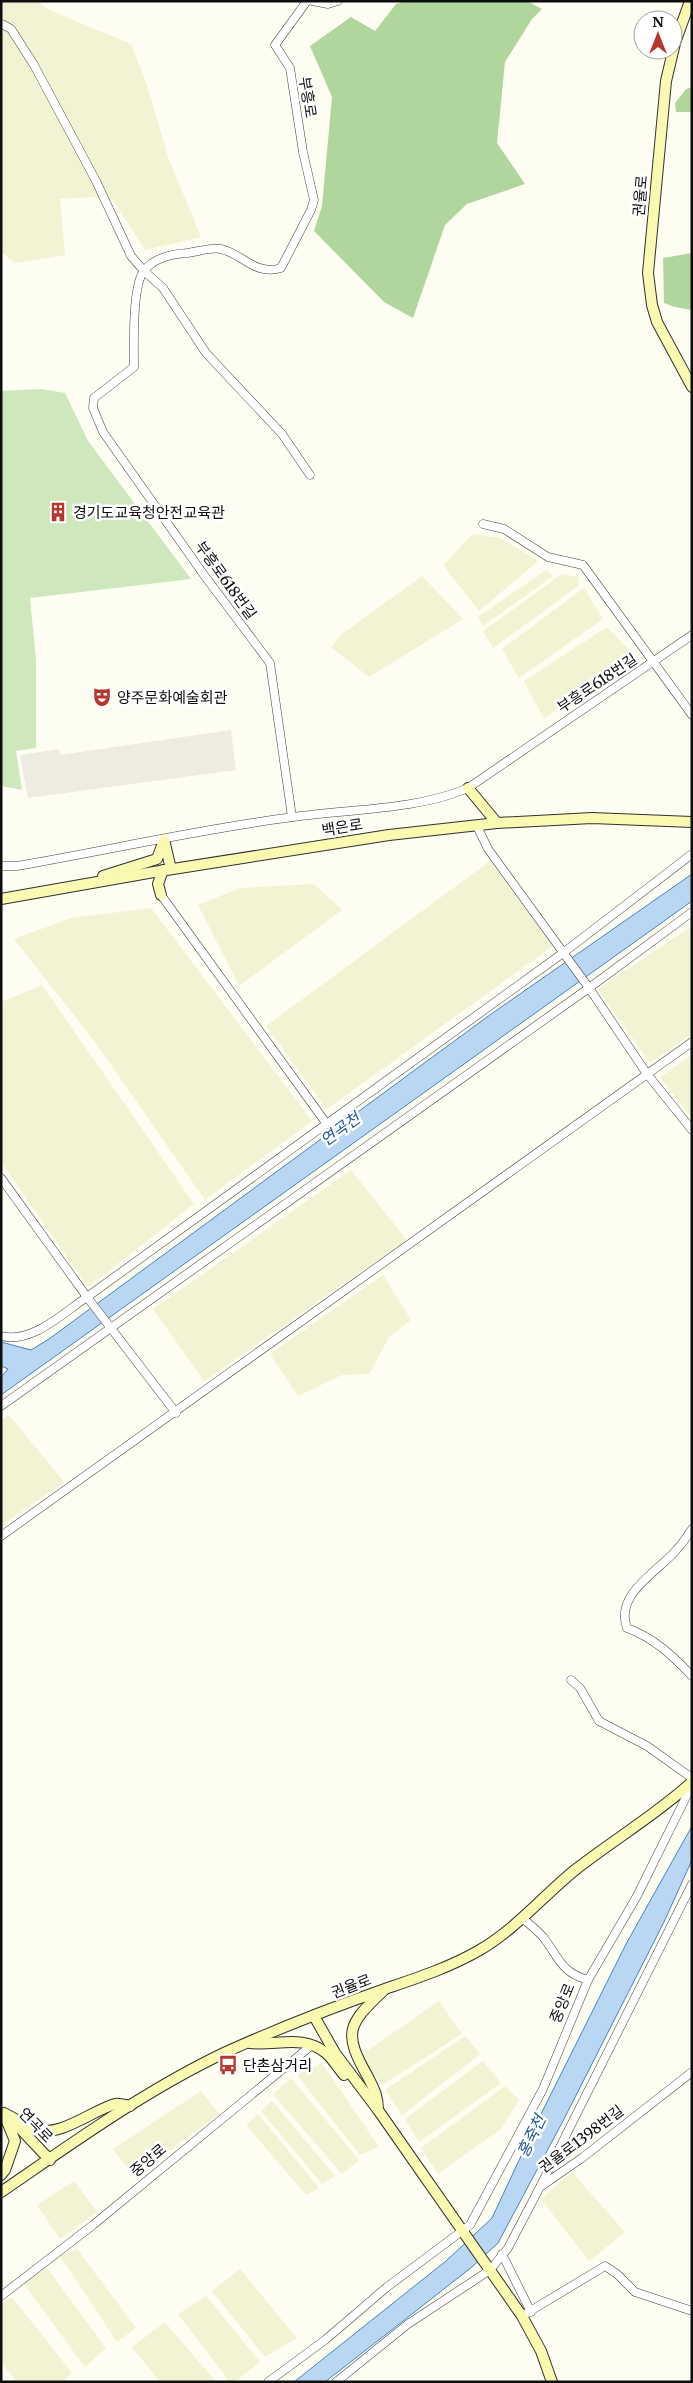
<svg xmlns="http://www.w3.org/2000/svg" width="693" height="2383" font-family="Merriweather,'Noto Sans KR',serif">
<rect width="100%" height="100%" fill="#fefdf1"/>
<g fill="#f2f3d2">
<polygon points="1,1 37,1 47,9 131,44 147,85 168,157 201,237 145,250 114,201 94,197 60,199 65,255 15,263 1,252"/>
<polygon points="473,534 500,538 538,561 479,611 443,565"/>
<polygon points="546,570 553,576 483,626 478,617"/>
<polygon points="562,574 579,577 578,586 493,648 483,631"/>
<polygon points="422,576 463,619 369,677 331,647 342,634"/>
<polygon points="584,588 603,619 519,678 502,649"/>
<polygon points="607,627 632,653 544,719 524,681"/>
<polygon points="490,861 553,946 327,1109 266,1026"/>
<polygon points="314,884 342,910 239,986 198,905 240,888"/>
<polygon points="151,908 312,1121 205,1200 95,1042 14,939 71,918"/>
<polygon points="692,926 692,1034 650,1063 598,989"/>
<polygon points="42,985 194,1204 88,1287 1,1162 1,1002"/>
<polygon points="692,1055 692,1118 660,1077"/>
<polygon points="351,1170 407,1240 204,1381 153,1309"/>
<polygon points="383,1275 411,1320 389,1337 369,1374 342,1375 298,1396 270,1354"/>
<polygon points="9,1415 64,1482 1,1526 1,1420"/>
<polygon points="439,2001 462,2034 382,2085 360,2056"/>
<polygon points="465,2036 480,2054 402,2115 385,2090"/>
<polygon points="483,2061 501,2083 419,2142 405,2119"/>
<polygon points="322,2063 379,2147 360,2155 297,2075"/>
<polygon points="291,2078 359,2160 342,2174 273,2094"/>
<polygon points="505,2086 519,2100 501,2129 438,2174 421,2148"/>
<polygon points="201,2091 219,2114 134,2177 113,2149"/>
<polygon points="272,2101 335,2176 322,2184 261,2111"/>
<polygon points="258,2114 319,2188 306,2195 246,2125"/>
<polygon points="572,2172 625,2232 589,2261 541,2199"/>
<polygon points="74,2181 97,2212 60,2239 37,2205"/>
<polygon points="77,2249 136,2328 117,2342 60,2256"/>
<polygon points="47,2268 106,2348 85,2367 23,2283"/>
<polygon points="240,2269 297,2338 265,2357 212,2291"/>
<polygon points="206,2296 260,2362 235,2382 230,2382 178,2314"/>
<polygon points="12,2297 72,2373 62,2382 17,2382 1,2362 1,2304"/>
<polygon points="165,2322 216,2382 160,2382 132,2347"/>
</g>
<polygon fill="#cee7bc" points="42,389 65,393 88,441 191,579 30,598 36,660 36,748 16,751 22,790 1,786 1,391"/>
<g fill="#b1d69d">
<polygon points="406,1 527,1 542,9 532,19 505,62 497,143 525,184 467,204 445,225 413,318 384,302 314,231 322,206 332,97 310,46 351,17 375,31 396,4"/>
<polygon points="692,87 692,112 676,112 675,103 686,89"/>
<polygon points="692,253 692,310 675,307 664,303 663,258"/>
</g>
<polygon fill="#eeece0" points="231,730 236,770 28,798 20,755 59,749 60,755"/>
<g fill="#b9d7f2" stroke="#4584c4">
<polygon points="692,874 692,901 1,1395 1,1377 8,1369 1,1366 1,1342 31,1350 49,1339 487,1017"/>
<polygon points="692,1826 692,1860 664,1922 563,2121 498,2243 472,2267 325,2382 294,2382 446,2261 492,2218 536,2124 626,1944"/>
</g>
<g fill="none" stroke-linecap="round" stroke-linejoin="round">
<defs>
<g id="street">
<polyline points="312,1 328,4 338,1"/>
<polyline points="2,24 11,29 34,65 96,181 131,256 144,271 163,288 206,353 282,434 310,475"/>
<polyline points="483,524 504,529 548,557 583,565 692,715"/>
<path d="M292 817 270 663 204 575 103 432 93 408 94 398 134 367C134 345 132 290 143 272 153 258 171 254 187 253 197 252 211 247 221 249 243 254 255 276 281 268L311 210 314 200 303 152 290 68 275 45 307 1"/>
<polyline points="477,826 488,849 589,988 647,1074 692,1130"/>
<path d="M1 866H17C109 850 201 829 293 817 348 809 418 810 468 788L692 635"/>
<polyline points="161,895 326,1123"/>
<polyline points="1,1178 87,1297 176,1413"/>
<path d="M1 1336C32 1344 63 1313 87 1297L563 953 692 854"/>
<polyline points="1,1406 589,988 692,912"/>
<path d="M692 1529C687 1536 683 1543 678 1548 660 1571 614 1593 627 1628 654 1638 672 1655 692 1676"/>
<polyline points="1,1536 692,1042"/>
<polyline points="571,1680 580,1688 599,1721 647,1746 692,1778"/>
<path d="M522 1918C529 1924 537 1930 543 1937 559 1957 560 1972 588 1980"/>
<polyline points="541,2185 692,1884"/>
<polyline points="502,2254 531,2312"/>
<polyline points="1,2296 93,2225 312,2045"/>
<polyline points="522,2316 605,2266 617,2274 635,2292 692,2311"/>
<polyline points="268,2382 325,2340 387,2287 470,2225 543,2089 588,1980 637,1896 692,1785"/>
<polyline points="336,2382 408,2324 490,2270 508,2248 540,2187 582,2158 692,2072"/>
</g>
<g id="secondary">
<polyline points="690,1 675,43 666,81 648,273 652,305 657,322 692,387"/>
<polyline points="468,788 497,823"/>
<polyline points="164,840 171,869"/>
<polyline points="103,876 157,859 164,840"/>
<polyline points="161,895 158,884 163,870"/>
<polyline points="1,899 154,872 389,835 497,823 592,818 692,822"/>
<polyline points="314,2016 335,2053 378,2110 522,2316 541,2351 552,2382"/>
<path d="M250 2043C277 2046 303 2034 326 2053 333 2059 338 2068 344 2075"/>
<path d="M378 2110C378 2096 374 2089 368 2077 343 2033 347 2025 383 1991"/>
<path d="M4 2113C14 2118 24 2125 35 2129 58 2139 93 2110 115 2104 119 2103 125 2105 130 2106"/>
<polyline points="13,2121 50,2160"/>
<polyline points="1,2175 5,2170 15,2141 4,2114"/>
<path d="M1 2192C74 2142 146 2090 226 2052 277 2029 331 2008 385 1989 417 1978 448 1968 478 1951 515 1930 543 1896 575 1870 613 1840 656 1815 692 1782"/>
</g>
</defs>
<use href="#street" stroke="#414141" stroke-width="9"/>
<use href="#secondary" stroke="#303030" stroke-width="12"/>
<use href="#street" stroke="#fff" stroke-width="8"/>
<use href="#secondary" stroke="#f9f9b1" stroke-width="10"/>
</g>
<defs>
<symbol id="building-bare" viewBox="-9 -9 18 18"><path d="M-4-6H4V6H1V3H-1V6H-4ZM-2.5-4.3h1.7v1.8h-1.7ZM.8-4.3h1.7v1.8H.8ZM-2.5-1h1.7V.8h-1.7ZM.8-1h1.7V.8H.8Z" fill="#b6372f" stroke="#fff" stroke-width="2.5" paint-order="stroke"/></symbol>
<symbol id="theatre-bare" viewBox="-9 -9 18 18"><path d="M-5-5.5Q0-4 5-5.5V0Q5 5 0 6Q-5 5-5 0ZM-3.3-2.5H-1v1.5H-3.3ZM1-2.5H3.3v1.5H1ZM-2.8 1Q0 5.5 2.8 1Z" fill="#b6372f" stroke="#fff" stroke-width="2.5" paint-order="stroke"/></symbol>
<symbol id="bus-bare" viewBox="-9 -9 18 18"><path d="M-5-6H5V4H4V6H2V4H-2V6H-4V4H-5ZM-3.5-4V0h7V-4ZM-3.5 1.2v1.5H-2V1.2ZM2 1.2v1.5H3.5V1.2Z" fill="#b6372f" stroke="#fff" stroke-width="2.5" paint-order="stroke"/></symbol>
</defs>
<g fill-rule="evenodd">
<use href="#building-bare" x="44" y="498" width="28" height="28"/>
<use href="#theatre-bare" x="88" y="683" width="28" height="28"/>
<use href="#bus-bare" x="214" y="2051" width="28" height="28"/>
</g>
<g text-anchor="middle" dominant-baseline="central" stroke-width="5" stroke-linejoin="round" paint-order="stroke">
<g font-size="15" fill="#0e0e0e" stroke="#fff">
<text transform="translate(308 97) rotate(81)">부흥로</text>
<text transform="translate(640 196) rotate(-85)">권율로</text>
<text transform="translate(226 580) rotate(54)">부흥로618번길</text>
<text transform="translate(597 683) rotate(-34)">부흥로618번길</text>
<text transform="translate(342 827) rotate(-9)">백은로</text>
<text transform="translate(351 1986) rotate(-21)">권율로</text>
<text transform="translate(562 2003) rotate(-68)">중앙로</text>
<text transform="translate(36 2125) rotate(46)">연곡로</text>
<text transform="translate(581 2139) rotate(-37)">권율로1398번길</text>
<text transform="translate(148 2160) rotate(-40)">중앙로</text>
</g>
<g font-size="15" fill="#0e0e0e" stroke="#fff" text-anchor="start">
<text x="73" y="512">경기도교육청안전교육관</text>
<text x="117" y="697">양주문화예술회관</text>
<text x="243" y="2065">단촌삼거리</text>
</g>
<g font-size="16" font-style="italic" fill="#205798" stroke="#fff">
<text transform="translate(340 1129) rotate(-36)">연곡천</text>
<text transform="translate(531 2136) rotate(-64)">홍죽천</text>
</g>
</g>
<rect width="693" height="2383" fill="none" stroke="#0e0e0e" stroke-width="5"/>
<g transform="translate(658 35)"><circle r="24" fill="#ffffff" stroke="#9f9f9f"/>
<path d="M0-4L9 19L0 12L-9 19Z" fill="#b6372f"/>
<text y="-8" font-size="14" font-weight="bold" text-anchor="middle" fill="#0e0e0e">N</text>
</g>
</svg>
